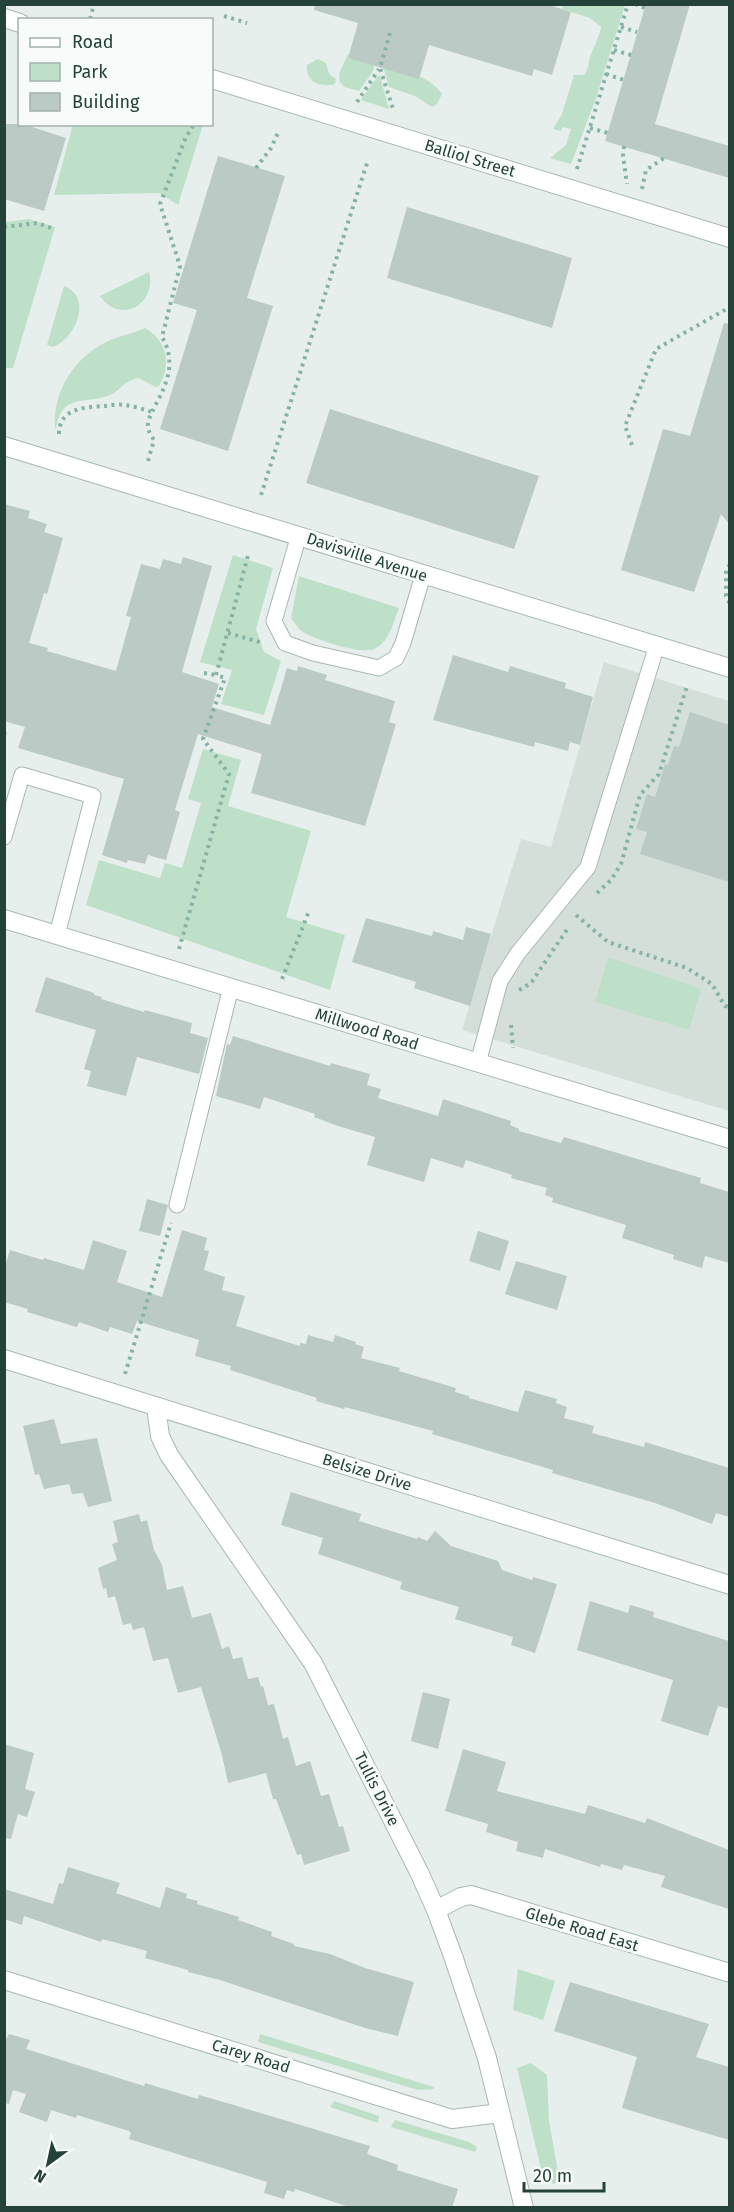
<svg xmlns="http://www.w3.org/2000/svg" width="734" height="2212" font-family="'Fira Sans',sans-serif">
<rect width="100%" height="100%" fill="#e6efeb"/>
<polygon fill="#d4dfda" points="604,662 729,701 729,1111 462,1030 521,839 551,847"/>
<g fill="#bfe0c8">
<path d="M563 5H625L595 101 571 164 550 158 566 145 571 129 563 127 561 131 553 129 562 114 574 75H584C588 69 588 67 589 61 592 49 599 39 601 27L590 18 562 9Z"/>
<polygon points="348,54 375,63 373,71 359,91 344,87 340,82 339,74"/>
<path d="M318 59 326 63 329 74 336 79 335 84C321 88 305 82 307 65Z"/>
<path d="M383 66C407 73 426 73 442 94L437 104 432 107 415 96 389 87Z"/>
<polygon points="378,76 380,76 389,109 361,100"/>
<polygon points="73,124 203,125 178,205 159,193 54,195"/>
<polygon points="29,219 55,227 13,368 5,368 5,222"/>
<path d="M149 272C157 305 120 325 100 296Z"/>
<path d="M64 286C93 297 76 338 53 347L47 345Z"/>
<path d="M145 328C167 341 172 364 159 386L156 387 138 378C121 382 122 390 110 395 85 405 62 392 56 429L55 428C52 390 77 353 113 339 124 335 134 333 145 328Z"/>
<polygon points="233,555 273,568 256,629 264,652 281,661 264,715 221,704 232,670 200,662"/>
<path d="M299 576 399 608C393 623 390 640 376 648 363 656 316 640 303 632 298 629 295 623 291 618Z"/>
<polygon points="203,749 241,760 228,806 311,831 286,917 345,935 330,990 86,905 99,860 160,878 165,863 182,868 201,803 188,799"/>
<polygon points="608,957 701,989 689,1030 595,1002"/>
<polygon points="518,1969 555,1981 543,2020 513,2010"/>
<polygon points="260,2034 434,2087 434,2089 418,2090 258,2042"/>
<polygon points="531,2063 547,2075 549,2121 558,2172 555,2184 544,2181 517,2068"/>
<polygon points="334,2101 379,2116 378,2123 330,2107"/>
<polygon points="395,2120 469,2142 477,2147 475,2152 391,2127"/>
</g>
<g fill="#bbcac4">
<polygon points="315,4 546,4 571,12 552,75 534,69 532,76 429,45 419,79 348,58 358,23 314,10"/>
<polygon points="646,4 690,4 655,124 729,146 729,178 605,141"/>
<polygon points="4,124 23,124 66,138 44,211 4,199"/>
<polygon points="218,156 285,176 247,298 273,306 228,451 160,429 197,310 173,303"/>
<polygon points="407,207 572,258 552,328 387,278"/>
<polygon points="724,323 729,324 729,524 721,514 694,592 621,570 663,429 690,436"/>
<polygon points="330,409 539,476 514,549 306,483"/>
<polygon points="4,504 30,511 28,518 47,524 44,532 63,538 47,594 44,593 29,643 48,648 47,651 116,671 131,617 126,616 141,564 160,569 163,559 181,564 183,557 212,566 182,672 219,684 212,707 270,725 287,668 297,671 298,666 327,675 325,680 395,701 389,722 396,724 365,826 251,793 262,754 198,734 175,810 180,812 166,860 148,855 145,864 128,860 127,863 102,855 124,779 18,748 25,727 4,721"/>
<polygon points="453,655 508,672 510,666 566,683 565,688 593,697 580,745 570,742 568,751 535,742 534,747 433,720"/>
<polygon points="690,712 729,725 729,882 640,854 647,832 636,829 647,794 655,797 665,764 668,765 674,746 679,747"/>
<polygon points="366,918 432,936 433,931 463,940 466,927 491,934 470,1006 414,988 416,982 352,962"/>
<polygon points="46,977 94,993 94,995 102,997 101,999 144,1012 145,1010 192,1023 190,1033 208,1038 199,1074 137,1057 126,1096 87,1086 91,1071 84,1069 96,1030 35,1012"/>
<polygon points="233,1036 330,1066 331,1063 370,1074 367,1085 381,1089 378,1098 438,1116 443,1099 511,1121 510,1125 519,1129 519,1131 561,1143 564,1137 701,1178 700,1183 729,1192 729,1263 705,1256 702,1268 673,1259 674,1255 622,1238 626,1225 552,1202 553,1198 545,1195 547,1188 511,1178 512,1175 466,1160 463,1168 431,1158 424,1182 367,1165 375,1137 338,1126 314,1117 315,1114 264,1097 260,1109 216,1096 227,1044 230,1045"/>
<polygon points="147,1199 168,1205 160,1236 139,1231"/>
<polygon points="182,1230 207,1238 204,1250 209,1251 204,1270 225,1277 222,1290 245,1296 236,1326 300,1346 300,1343 306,1344 308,1335 333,1342 335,1335 356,1342 355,1344 364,1347 361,1358 400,1368 399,1371 456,1388 455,1392 469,1396 469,1398 518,1412 525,1390 557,1399 556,1403 567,1407 564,1418 594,1426 592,1433 644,1447 645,1442 729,1468 729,1517 716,1513 712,1524 655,1503 552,1473 553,1470 432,1434 433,1431 345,1407 344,1409 316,1401 317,1398 230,1370 231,1366 195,1356 199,1340 137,1321 132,1334 110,1327 108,1332 79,1322 77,1327 27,1312 28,1309 4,1302 4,1269 10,1250 43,1260 44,1258 84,1270 93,1240 127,1251 117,1282 162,1297"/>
<polygon points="478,1231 509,1241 500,1271 469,1261"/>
<polygon points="516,1261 567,1276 557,1310 505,1294"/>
<polygon points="54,1419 61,1444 97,1438 112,1501 88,1507 83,1493 72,1494 69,1484 44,1489 39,1474 35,1475 23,1426"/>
<polygon points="291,1492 361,1514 359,1521 417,1539 418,1537 427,1541 435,1531 451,1546 498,1561 502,1570 532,1580 533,1577 557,1584 535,1653 511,1645 513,1637 455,1619 459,1607 400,1589 402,1582 318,1554 323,1538 281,1525"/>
<polygon points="139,1514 141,1522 147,1520 154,1550 162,1565 167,1590 183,1586 192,1618 211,1613 222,1649 229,1646 233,1659 242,1657 248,1679 258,1677 261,1687 263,1686 268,1705 274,1704 283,1739 288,1737 296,1766 310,1761 321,1796 329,1794 339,1827 343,1826 350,1851 304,1865 301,1854 297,1855 276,1799 273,1799 266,1773 228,1783 222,1755 201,1687 178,1693 168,1658 153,1661 144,1627 133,1630 131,1623 123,1625 115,1596 108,1598 106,1588 103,1589 98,1568 117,1560 112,1544 118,1542 113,1521"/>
<polygon points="590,1601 628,1613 630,1605 654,1612 653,1617 729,1641 729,1709 718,1706 708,1736 661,1721 673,1680 577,1650"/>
<polygon points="423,1692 450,1699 438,1749 411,1741"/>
<polygon points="4,1744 34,1753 25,1789 35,1792 27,1817 18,1814 11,1839 4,1838"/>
<polygon points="463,1749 506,1762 497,1791 585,1814 588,1805 645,1823 647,1818 729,1850 729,1909 661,1887 665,1876 624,1865 622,1870 601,1864 600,1867 545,1849 543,1858 516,1851 518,1842 486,1832 488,1824 445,1811"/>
<polygon points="68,1867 120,1883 116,1893 160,1908 166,1887 187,1894 186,1898 198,1901 197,1904 239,1917 238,1920 272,1932 271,1936 294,1944 294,1946 330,1954 365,1968 414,1982 398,2036 365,2028 220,1980 188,1972 188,1970 145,1958 147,1951 102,1939 101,1942 24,1916 22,1925 4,1919 4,1889 53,1904 59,1883 63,1884"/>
<polygon points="570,1982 709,2024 696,2057 729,2067 729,2140 622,2108 637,2057 554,2031"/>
<polygon points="9,2034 30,2040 26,2049 144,2086 145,2083 198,2099 199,2095 227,2103 370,2146 367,2154 398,2165 397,2170 458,2189 452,2208 352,2208 295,2189 294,2192 287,2190 284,2199 264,2193 267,2182 129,2139 131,2133 129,2131 77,2115 76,2118 51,2110 47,2122 19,2112 26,2094 13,2090 9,2104 4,2103 4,2043"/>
</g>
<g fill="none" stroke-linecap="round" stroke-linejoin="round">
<defs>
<g id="service">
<polyline points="299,535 274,621 285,643 313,653 379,668 396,658 403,643 423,575"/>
<polyline points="4,837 22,775 93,796 57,935"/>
<polyline points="478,1063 500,981 518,953 588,867 657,645"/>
<polyline points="177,1205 231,987"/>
</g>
<g id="minor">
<polyline points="4,18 20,23"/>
<polyline points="212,79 730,238"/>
<polyline points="4,919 730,1139"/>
<polyline points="4,1359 730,1585"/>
<polyline points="156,1407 160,1436 169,1455 313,1663 419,1872 436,1910 453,1956 487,2058 524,2208"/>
<polyline points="436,1910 461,1897 471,1895 730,1973"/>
<polyline points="4,1980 452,2119 500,2113"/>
</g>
<polyline id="tertiary" points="4,446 730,668"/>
</defs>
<use href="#service" stroke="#a8b8b2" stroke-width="17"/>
<use href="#minor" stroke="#a8b8b2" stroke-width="20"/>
<use href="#tertiary" stroke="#a8b8b2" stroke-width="20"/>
<g stroke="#86b3a5" stroke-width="4" stroke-dasharray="3 4.5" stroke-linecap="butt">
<polyline points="635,4 645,8"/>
<polyline points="224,16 247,23"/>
<polyline points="90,19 94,4"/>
<polyline points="621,27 637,32"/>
<polyline points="390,33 380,68 394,112"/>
<polyline points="614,50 631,55"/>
<polyline points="606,74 624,80"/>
<polyline points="357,102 379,69"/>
<polyline points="590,128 608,133"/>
<polyline points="624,146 623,156 627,184"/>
<polyline points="256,168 271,148 278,133"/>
<polyline points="577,169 628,4"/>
<polyline points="642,189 646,170 664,158"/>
<polyline points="4,227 37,223 54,229"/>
<path d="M59 434C59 408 85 407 105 406 111 405 118 404 124 405 133 406 143 409 152 412"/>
<polyline points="632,445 625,426 656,349 730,307"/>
<path d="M148 461 154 440C152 437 148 431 148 427 147 420 153 410 156 404 168 382 176 361 162 337L180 266 160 204 186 137 194 124"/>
<polyline points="261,495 368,160"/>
<polyline points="730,565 726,569 726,596 730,604"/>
<polyline points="228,633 263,643"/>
<polyline points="204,673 216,675"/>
<polyline points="4,735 6,729"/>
<polyline points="597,893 611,880 621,864 640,795 659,774 687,686"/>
<polyline points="576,915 608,942 687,968 712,984 725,1006 730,1007"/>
<polyline points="179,949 229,774 203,739 225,678 216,675 249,552"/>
<polyline points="282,979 309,911"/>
<polyline points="519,990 531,983 568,928"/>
<polyline points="511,1025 513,1048"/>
<polyline points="125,1374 171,1223"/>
</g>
<use href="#service" stroke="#fff" stroke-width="15"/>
<use href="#minor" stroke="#fff" stroke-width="18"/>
<use href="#tertiary" stroke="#fff" stroke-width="18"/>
</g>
<g text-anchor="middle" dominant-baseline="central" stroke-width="6" stroke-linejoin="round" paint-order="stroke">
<g font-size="16" fill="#24423a" stroke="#f7fbf9">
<text transform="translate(470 158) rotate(17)">Balliol Street</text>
<text transform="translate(367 557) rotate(18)">Davisville Avenue</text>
<text transform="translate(367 1029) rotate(17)">Millwood Road</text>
<text transform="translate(367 1472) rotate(17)">Belsize Drive</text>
<text transform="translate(377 1789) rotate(63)">Tullis Drive</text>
<text transform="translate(582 1929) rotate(17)">Glebe Road East</text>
<text transform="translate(251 2056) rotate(17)">Carey Road</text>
</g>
</g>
<rect width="734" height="2212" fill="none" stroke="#24423a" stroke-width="12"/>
<rect x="18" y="18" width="195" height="108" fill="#f7fbf9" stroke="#a3b1ad" stroke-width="1.5"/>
<rect x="30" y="38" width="30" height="9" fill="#ffffff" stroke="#a3b1ad" stroke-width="1.5"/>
<text x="72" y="48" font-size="18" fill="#24423a">Road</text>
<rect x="30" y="63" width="30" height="18" fill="#bfe0c8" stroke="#a3b1ad" stroke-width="1.5"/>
<text x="72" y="78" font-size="18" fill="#24423a">Park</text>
<rect x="30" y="93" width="30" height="18" fill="#bbcac4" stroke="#a3b1ad" stroke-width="1.5"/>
<text x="72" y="108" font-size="18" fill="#24423a">Building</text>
<g transform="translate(48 2164) rotate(213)" stroke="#f7fbf9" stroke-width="4.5" paint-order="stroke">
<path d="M0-4.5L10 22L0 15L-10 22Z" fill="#24423a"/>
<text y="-9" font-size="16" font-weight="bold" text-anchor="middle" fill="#24423a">N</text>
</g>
<path d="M524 2182v9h80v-9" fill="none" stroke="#24423a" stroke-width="3"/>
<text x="533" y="2182" font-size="18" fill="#24423a" stroke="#f7fbf9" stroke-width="4.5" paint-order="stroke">20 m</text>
</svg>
